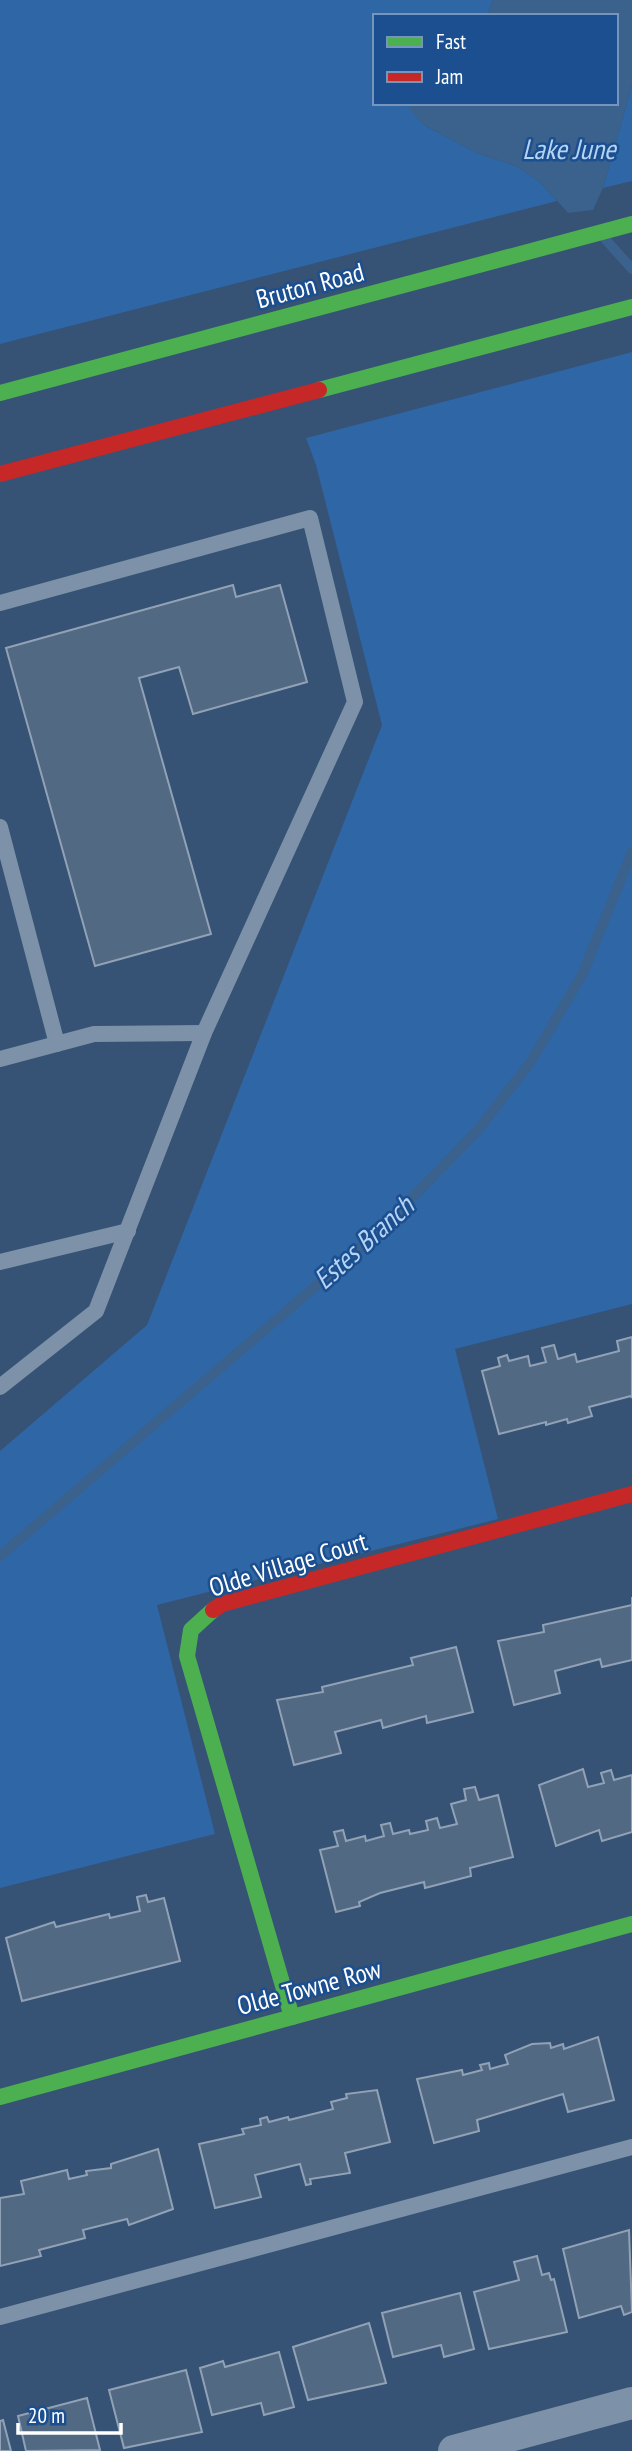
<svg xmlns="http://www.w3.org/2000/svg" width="632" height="2451" font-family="'PT Sans Narrow',sans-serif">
<rect width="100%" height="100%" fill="#365274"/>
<g fill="#2f66a5">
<polygon points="0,0 493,0 487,16 375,16 375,103 405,103 424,125 477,153 516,166 540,182 557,201 0,344"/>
<polygon points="632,85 632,181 603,188"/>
<polygon points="632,352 632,1304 455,1349 498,1519 157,1605 215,1834 0,1888 0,1451 147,1325 382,725 316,465 306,438"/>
</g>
<polygon fill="#3b618d" points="493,0 632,0 632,85 603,188 593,210 568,213 540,182 516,166 477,153 424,125 405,104 616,103 616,16 487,16"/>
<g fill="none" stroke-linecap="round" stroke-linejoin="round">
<g stroke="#3b618d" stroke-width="10">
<polyline points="606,240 632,269"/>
<polyline points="0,1556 379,1232 477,1131 530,1063 582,975 632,852"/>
</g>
</g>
<g fill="#526984" stroke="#92a2b6" stroke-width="2">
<polygon points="233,585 236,597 280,585 307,682 193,714 179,667 139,678 211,934 95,966 6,648"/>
<polygon points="632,1337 632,1398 631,1396 589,1407 592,1416 568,1423 567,1419 546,1425 546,1422 499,1434 482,1371 500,1366 498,1358 507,1355 509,1361 528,1356 530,1366 546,1362 542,1348 554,1345 558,1359 575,1354 577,1362 619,1351 617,1341"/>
<polygon points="632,1597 632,1660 602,1667 600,1659 555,1671 560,1693 514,1705 498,1641 544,1632 543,1625 632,1605"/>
<polygon points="456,1647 473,1712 427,1723 426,1716 383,1728 381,1720 335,1732 341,1753 294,1765 277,1700 323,1692 322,1687 413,1665 411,1658"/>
<polygon points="583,1769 588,1787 604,1783 601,1773 611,1770 614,1780 632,1775 632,1832 602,1841 599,1830 556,1846 539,1785"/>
<polygon points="475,1787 479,1800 498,1795 513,1857 470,1868 471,1876 425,1888 424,1882 380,1893 359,1902 360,1906 336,1912 320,1850 338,1846 334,1832 343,1830 346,1841 365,1836 366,1841 384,1836 381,1825 390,1823 393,1834 409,1830 410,1834 428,1830 426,1821 437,1818 440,1828 457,1824 451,1804 466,1800 464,1789"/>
<polygon points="146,1895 148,1902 164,1898 180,1961 22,2001 6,1938 54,1922 56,1927 109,1914 110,1918 140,1911 137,1897"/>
<polygon points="598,2037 614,2100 568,2112 563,2094 477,2120 479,2131 434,2143 417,2079 462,2070 463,2075 482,2070 480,2065 489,2063 490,2069 508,2064 505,2055 532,2044 550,2043 551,2048 563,2044 564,2049"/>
<polygon points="377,2090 390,2142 345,2153 350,2173 310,2179 311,2184 306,2185 300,2164 255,2175 261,2197 215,2208 199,2144 244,2134 242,2129 261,2125 260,2119 267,2117 269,2122 288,2117 289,2120 333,2109 331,2102 347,2098 346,2094"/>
<polygon points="158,2149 173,2209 129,2225 127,2219 83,2230 85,2238 39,2250 41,2256 0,2266 0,2198 24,2194 21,2181 67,2170 69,2179 87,2175 86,2171 111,2168 111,2164"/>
<polygon points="629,2230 632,2312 624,2315 621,2306 579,2318 563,2249"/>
<polygon points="537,2256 542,2275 549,2273 551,2280 554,2279 567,2332 489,2349 474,2292 519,2280 514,2262"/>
<polygon points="460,2293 474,2349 444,2357 441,2345 393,2357 382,2313"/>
<polygon points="369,2323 386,2383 308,2400 293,2347"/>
<polygon points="279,2352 294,2407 264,2415 261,2403 212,2415 200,2368 223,2361 225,2367"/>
<polygon points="186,2370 202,2432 124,2448 109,2390"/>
<polygon points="87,2398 100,2450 26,2451 18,2416"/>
<polygon points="3,2420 11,2451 0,2451 0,2421"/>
</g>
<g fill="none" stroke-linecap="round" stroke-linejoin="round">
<g stroke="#7d92a8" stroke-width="16">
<polyline points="0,603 310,518 355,702 204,1033 96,1311 0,1387"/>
<polyline points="0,827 57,1044"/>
<polyline points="0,1059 94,1034 204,1033"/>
<polyline points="0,1262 128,1231"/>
<polyline points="0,2317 632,2147"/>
</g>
<polyline stroke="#7d92a8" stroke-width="32" points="454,2451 632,2403"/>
<g stroke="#4caf50" stroke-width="16">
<polyline points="319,390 632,307"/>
<polyline points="0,393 632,224"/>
<polyline points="213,1610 191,1630 187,1656 292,2017"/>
<polyline points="0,2097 632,1924"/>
</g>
<g stroke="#c62828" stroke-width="16">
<polyline points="0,474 319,390"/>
<polyline points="213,1610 222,1604 632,1494"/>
</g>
</g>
<g text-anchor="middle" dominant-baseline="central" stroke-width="5" stroke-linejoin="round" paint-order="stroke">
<g font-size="26" fill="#fff" stroke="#1b4f8f">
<text transform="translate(310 285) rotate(-15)">Bruton Road</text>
<text transform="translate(288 1564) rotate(-17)">Olde Village Court</text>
<text transform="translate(309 1987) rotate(-15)">Olde Towne Row</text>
</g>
<g font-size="28" font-style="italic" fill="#b5d3f5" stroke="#1b4f8f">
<text x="569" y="148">Lake June</text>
<text transform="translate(363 1242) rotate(-42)">Estes Branch</text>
</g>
</g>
<rect x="373" y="14" width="245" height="91" fill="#1b4f8f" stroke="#7695bc" stroke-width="2"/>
<rect x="387" y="37" width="35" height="10" fill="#4caf50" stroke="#7695bc" stroke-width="2"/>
<text x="436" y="49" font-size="21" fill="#ffffff">Fast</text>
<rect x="387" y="72" width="35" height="10" fill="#c62828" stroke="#7695bc" stroke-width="2"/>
<text x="436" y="84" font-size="21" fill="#ffffff">Jam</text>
<path d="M18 2423v10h103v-10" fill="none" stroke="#ffffff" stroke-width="3.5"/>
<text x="28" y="2423" font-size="21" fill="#ffffff" stroke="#1b4f8f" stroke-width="5" paint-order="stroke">20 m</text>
</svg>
